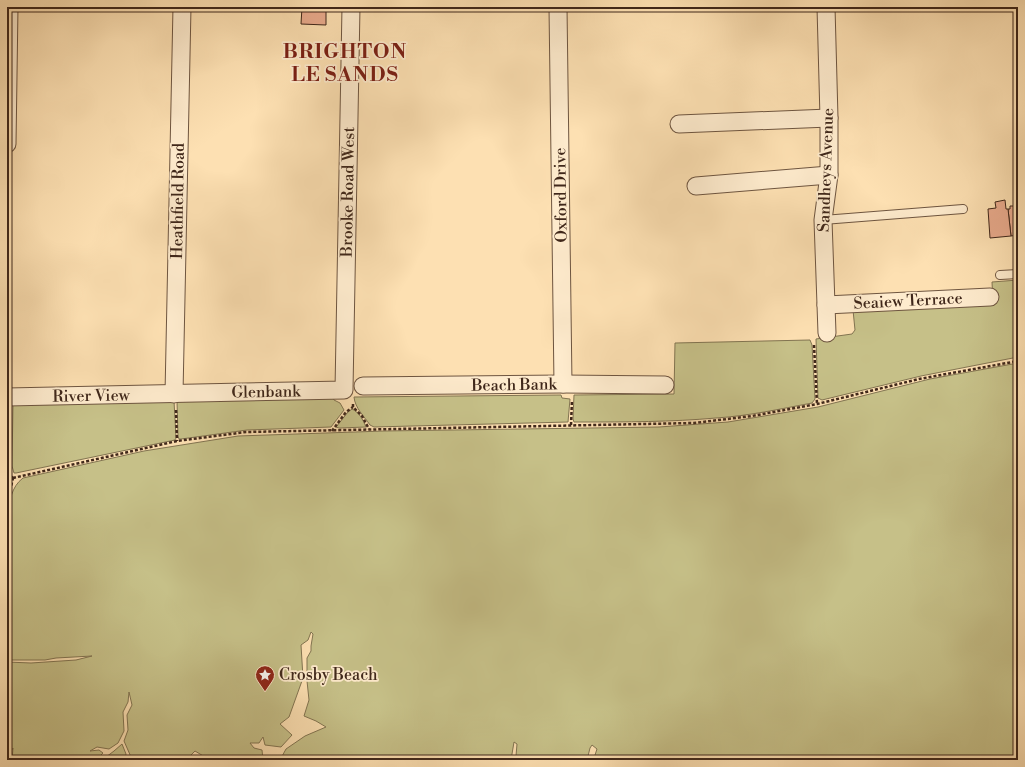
<svg xmlns="http://www.w3.org/2000/svg" width="1025" height="767" font-family="'Libre Bodoni',serif">
<rect width="100%" height="100%" fill="#fde0b2"/>
<filter id="stains"><feTurbulence type="fractalNoise" baseFrequency=".005" numOctaves="4"/><feColorMatrix values="0 0 0 0 .2 0 0 0 0 .09 0 0 0 0 .02 0 0 0 .5 -.17"/></filter>
<radialGradient id="worn" r=".72"><stop offset=".6" stop-color="#630" stop-opacity="0"/><stop offset="1" stop-color="#630" stop-opacity=".3"/></radialGradient>
<g fill="#c6c088" stroke="#827451">
<polygon points="1018,280 1018,357 921,376 822,400 818,398 816,339 852,334 855,330 853,310 993,302 992,282"/>
<path d="M810 340 812 345 815 399 812 403C780 409 748 416 716 418 671 422 626 422 581 422H574L573 419 574 395 674 394 675 343Z"/>
<path d="M1018 363V760H595L594 758 597 749 592 745 590 748 587 760H514L516 756 517 744 514 742 511 760H280L286 749 305 736 326 727 316 721 304 716 309 700 307 681V658L311 651V646L313 634 311 632 308 640 301 645 303 678 289 717 280 724 292 735 281 747 265 745 263 737 259 743H250L254 748 262 750 263 760H210L195 751 186 760H131V757L124 741 128 730 127 715 132 705 129 692 128 702 123 712 124 731 118 743 109 749 97 747 90 751 99 750 103 753 96 760H12L13 748 10 753 8 760H7V662L31 663 76 660 92 656 56 658 45 660H7V515C10 501 11 487 23 478L144 451 238 436 384 431 659 427 728 422 818 407 930 379Z"/>
<path d="M561 395 562 398 570 399 568 422 374 427 370 425C364 416 355 408 354 397Z"/>
<polygon points="333,398 334,400 340,403 344,410 331,427 247,430 181,439 179,439 178,436 177,401"/>
<polygon points="174,401 176,438 175,440 16,473 14,473 12,466 13,403"/>
<path d="M352 409C359 412 363 420 366 427L339 428 336 427 348 412Z"/>
<polygon points="122,744 126,754 125,760 102,760 114,751"/>
</g>
<g fill="#e9ab8d" stroke="#3f271a">
<polygon points="302,7 326,7 326,25 301,24"/>
<polygon points="376,7 418,7 418,8 376,9"/>
<polygon points="1017,199 1018,199 1018,235 1011,236 1008,209 1010,209 1010,206 1018,206"/>
<polygon points="1005,200 1006,209 1008,209 1011,236 990,238 988,209 996,208 995,202"/>
</g>
<g fill="none" stroke-linecap="round" stroke-linejoin="round">
<defs>
<g id="lane">
<polyline points="823,220 963,209"/>
<polyline points="1000,275 1018,274"/>
</g>
<g id="street">
<polyline points="558,7 563,384"/>
<polyline points="826,7 829,118 829,175 823,220 827,333"/>
<polyline points="679,124 829,118"/>
<polyline points="7,144 9,7"/>
<polyline points="696,186 829,175"/>
<polyline points="826,305 990,297"/>
<polyline points="363,386 563,384 665,385"/>
<polyline points="174,394 182,7"/>
<polyline points="7,397 344,390 351,7"/>
</g>
</defs>
<use href="#lane" stroke="#6e5540" stroke-width="10"/>
<use href="#street" stroke="#6e5540" stroke-width="19"/>
<g stroke="#3f271a" stroke-width="2.5" stroke-dasharray="3 2" stroke-linecap="butt">
<polyline points="814,345 817,404"/>
<polyline points="353,404 353,407 362,416 369,429"/>
<polyline points="176,410 177,441"/>
<polyline points="571,425 572,400"/>
<polyline points="332,431 346,412 353,407"/>
<polyline points="7,473 13,478"/>
<polyline points="13,478 177,441 246,432 694,423 752,416 817,404 919,379 1018,361"/>
<polyline points="7,505 13,478"/>
</g>
<use href="#lane" stroke="#feebcd" stroke-width="8"/>
<use href="#street" stroke="#feebcd" stroke-width="17"/>
</g>
<defs>
<symbol id="sight-pin" viewBox="-11 -11 22 30"><path d="M0 17L-7.5 6A9.5 9.5 0 1 1 7.5 6Z" fill="#8f2418" stroke="#feebcd"/><path d="M0-6L1.8-2.2L6-1.7L2.9 1.2L3.7 5.4L0 3.3L-3.7 5.4L-2.9 1.2L-6-1.7L-1.8-2.2Z" fill="#fff"/></symbol>
</defs>
<g fill-rule="evenodd">
<use href="#sight-pin" x="254" y="664" width="22" height="30"/>
</g>
<g text-anchor="middle" dominant-baseline="central" stroke-width="3.5" stroke-linejoin="round" paint-order="stroke">
<g font-size="16" fill="#3f271a" stroke="#feebcd">
<text transform="translate(826 170) rotate(-88)">Sandheys Avenue</text>
<text transform="translate(348 192) rotate(-89)">Brooke Road West</text>
<text transform="translate(561 195) rotate(-91)">Oxford Drive</text>
<text transform="translate(178 201) rotate(-89)">Heathfield Road</text>
<text transform="translate(908 301) rotate(-3)">Seaiew Terrace</text>
<text transform="translate(514 385) rotate(-1)">Beach Bank</text>
<text transform="translate(266 392) rotate(-1)">Glenbank</text>
<text transform="translate(91 396) rotate(-1)">River View</text>
</g>
<g font-size="16" fill="#3f271a" stroke="#feebcd" text-anchor="start">
<text x="279" y="675">Crosby Beach</text>
</g>
<g font-size="20" font-weight="bold" letter-spacing="1" fill="#7a1f14" stroke="#feebcd">
<text x="345" y="52">BRIGHTON<tspan x="345" dy="23">LE SANDS</tspan></text>
</g>
</g>
<rect width="1025" height="767" fill="none" stroke="#fde0b2" stroke-width="24"/>
<rect x="8" y="8" width="1009" height="751" fill="none" stroke="#3f271a" stroke-width="2"/>
<rect x="12" y="12" width="1001" height="743" fill="none" stroke="#3f271a"/>
<rect width="100%" height="100%" filter="url(#stains)"/>
<rect width="100%" height="100%" fill="url(#worn)"/>
</svg>
